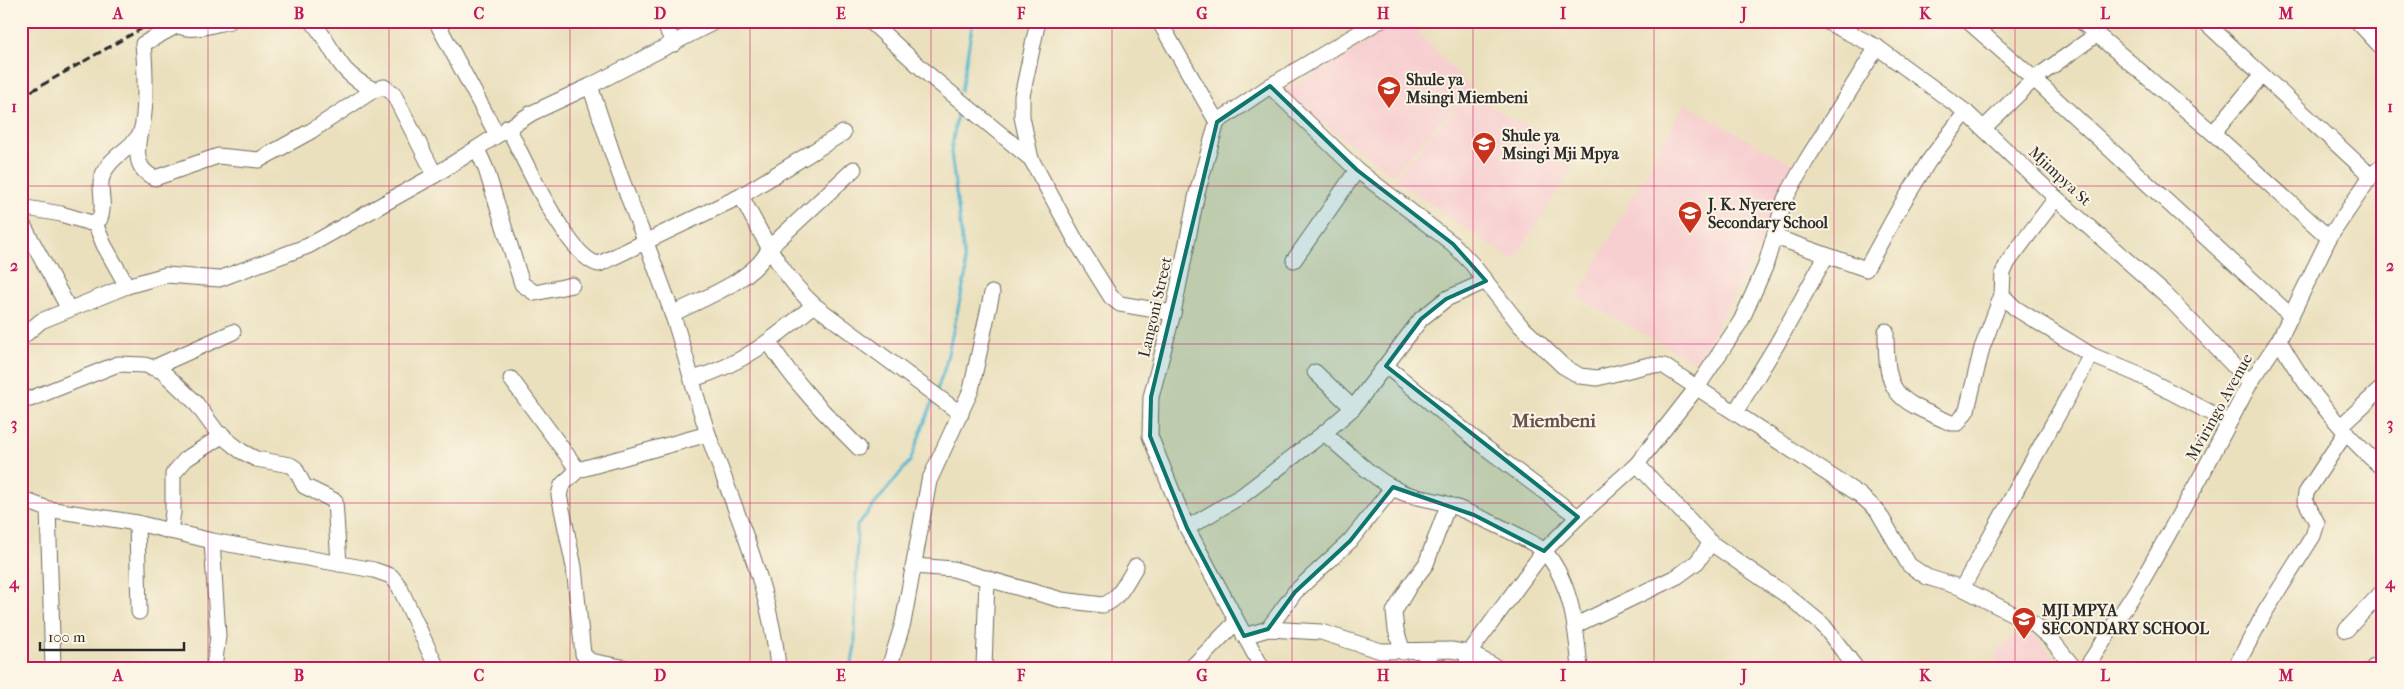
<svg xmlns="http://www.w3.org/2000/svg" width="2404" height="689" font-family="'IM FELL French Canon',serif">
<rect width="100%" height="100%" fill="#fcf5e5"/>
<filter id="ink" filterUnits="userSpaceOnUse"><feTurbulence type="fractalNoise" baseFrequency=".02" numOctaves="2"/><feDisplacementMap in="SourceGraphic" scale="10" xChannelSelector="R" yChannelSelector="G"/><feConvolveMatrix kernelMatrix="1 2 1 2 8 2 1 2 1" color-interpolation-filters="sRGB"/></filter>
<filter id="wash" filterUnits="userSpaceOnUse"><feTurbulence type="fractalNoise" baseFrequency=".0096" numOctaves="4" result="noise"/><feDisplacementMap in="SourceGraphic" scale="20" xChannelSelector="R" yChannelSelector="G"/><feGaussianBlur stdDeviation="1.12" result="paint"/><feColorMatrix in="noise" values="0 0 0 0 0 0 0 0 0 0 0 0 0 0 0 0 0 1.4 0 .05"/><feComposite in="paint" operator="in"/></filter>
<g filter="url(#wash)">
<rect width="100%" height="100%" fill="#eae0bd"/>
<g fill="#f7cfd0">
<polygon points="1401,21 1407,21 1471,88 1393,175 1282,93"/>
<polygon points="1468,94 1551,140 1578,158 1514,261 1394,179"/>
<polygon points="1684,104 1803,170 1696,363 1577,297"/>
<polygon points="2026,626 2054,657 2041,668 2006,668 1994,654"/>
</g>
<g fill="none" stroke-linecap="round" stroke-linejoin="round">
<g stroke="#4fb5ce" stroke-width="3">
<polyline points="961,91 973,21"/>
<polyline points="937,390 945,367 966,273 951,152 958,108"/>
<polyline points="851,668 855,645 857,526 910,461 933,400"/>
</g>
</g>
</g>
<g filter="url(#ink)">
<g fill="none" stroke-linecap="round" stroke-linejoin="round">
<defs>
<g id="minor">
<path d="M172 21C185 36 213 24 230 21"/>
<path d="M312 21C338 53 334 70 374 90L384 87 393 93 435 175"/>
<polyline points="436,21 497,135"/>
<polyline points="663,21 674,44"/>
<polyline points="870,21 929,75 1031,159 1076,241 1111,297 1120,304 1173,313"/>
<polyline points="1159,21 1217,122"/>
<polyline points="1825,21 1877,47 1966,112 2056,198 2165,294 2250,383"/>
<polyline points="1968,21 2034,79 2290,315"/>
<polyline points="2081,21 2213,133 2329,238"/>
<polyline points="2204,21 2371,176"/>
<polyline points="2357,21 2383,49"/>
<path d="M590 86C601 118 611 151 623 183 639 226 657 269 672 313 686 354 695 396 709 437 734 508 772 592 778 668"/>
<polyline points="1270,86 1357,170 1453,244 1472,264 1520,325 1563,366 1580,376 1597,378 1649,365 1664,366 1860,495 1877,510 1909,565 1927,577 1962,588 2035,625 2051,639 2074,668"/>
<path d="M508 127C521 154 569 260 599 264L741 196 843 133"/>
<polyline points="1985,127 2034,79 2096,35"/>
<polyline points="2213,133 2262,75"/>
<path d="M139 136C136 154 136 170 155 178L218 156 259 160 311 131 374 90"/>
<polyline points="477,149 486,169 522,284 535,293 572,285"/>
<polyline points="1031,159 1022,117 1022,96 1038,21"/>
<path d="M741 196C762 235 781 275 814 305L961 414"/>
<polyline points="2056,198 2008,262 2003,273 2002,295 2015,308 2091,355 2137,374 2228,422"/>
<path d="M21 207 61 214 91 223 100 219C106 203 98 188 102 177 109 157 127 152 138 137 148 124 145 62 143 44L176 26"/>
<polyline points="21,221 69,309"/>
<polyline points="95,223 104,245 127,286"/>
<polyline points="1775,237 1866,269 1899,209 1928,162 1966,112"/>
<polyline points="1294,260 1357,170"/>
<path d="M672 314C700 300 758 278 769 248L854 169"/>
<path d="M1886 331C1886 396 1894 398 1951 423H1958L1967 410 1982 348 2002 295"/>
<polyline points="21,338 41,321 127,286 166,275 219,279 308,246 435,175 532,113 590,86 716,21"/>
<path d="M2279 340C2305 388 2342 432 2383 469"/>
<path d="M769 342C794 383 825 414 859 448"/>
<polyline points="1386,366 1482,445 1578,517"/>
<polyline points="155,367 233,332"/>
<polyline points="1315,372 1353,408"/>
<polyline points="511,379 578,470"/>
<path d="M693 379C743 364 775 338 814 305"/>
<polyline points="21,400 30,399 118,364 145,365 162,371 195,402 217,432 241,451 256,459 290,465 295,468 304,486 335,501 339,564"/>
<polyline points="1736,411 1777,344 1826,256"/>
<polyline points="2341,426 2383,387"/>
<path d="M1324 433C1348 453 1371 477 1399 491 1414 498 1432 499 1447 504 1464 510 1536 541 1546 553 1572 585 1576 628 1580 668"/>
<polyline points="1637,464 1711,543 1789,597 1823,625 1856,668"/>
<polyline points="21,499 48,509 137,523 212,541 374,570 391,576 399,586 437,668"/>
<polyline points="48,509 53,668"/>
<polyline points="137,523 139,612"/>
<polyline points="1187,528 1243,495 1324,433 1353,408 1421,319 1446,299 1486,281"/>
<polyline points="170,531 173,512 173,474 186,459 223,435"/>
<polyline points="212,541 218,636 214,668"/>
<path d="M914 566 953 569 1062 600 1103 605C1119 600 1128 579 1136 566"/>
<polyline points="1962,588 2091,355"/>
<polyline points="1576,625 1678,576 1697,562 1711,543"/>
<polyline points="1268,629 1295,592 1350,541 1393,487"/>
<polyline points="2346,630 2383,591"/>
<polyline points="1244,636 1268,629 1321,632 1381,651 1451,650 1469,653 1498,668"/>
<polyline points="1403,652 1396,630 1394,612 1410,585 1426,564 1448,505"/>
<polyline points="627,668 590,661 583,654 574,567 559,495 562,485 578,470 708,434"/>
<polyline points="889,668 903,623 929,481 971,390 992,293"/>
<polyline points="984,668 987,578"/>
<polyline points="1191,668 1236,622"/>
<polyline points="1262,668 1187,528 1150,436 1151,397 1173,313 1197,193 1217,122 1270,86 1379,21"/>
<polyline points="1421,668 1432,652"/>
<polyline points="1466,668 1469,653 1544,551 1578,517 1637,464 1698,386 1741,321 1765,267 1785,199 1806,161 1877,47"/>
<polyline points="2086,668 2139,586 2200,478 2250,383 2279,340 2329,238 2371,176 2383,165"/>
<polyline points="2235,668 2265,612 2313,536 2317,523 2305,500 2306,493 2346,432"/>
<polyline points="2373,668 2383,660"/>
</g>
</defs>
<use href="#minor" stroke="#6e6a5e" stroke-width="17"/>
<use href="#minor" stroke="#fff" stroke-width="15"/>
<polyline stroke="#2b2b2b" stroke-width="3" stroke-dasharray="8 4" stroke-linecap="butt" points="21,97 155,21"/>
</g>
</g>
<path fill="#0f766e" fill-opacity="0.2" stroke="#0f766e" stroke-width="4" stroke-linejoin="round" d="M1270 86 1357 170 1453 244 1486 281 1446 299 1421 319 1386 366 1578 517 1544 551 1474 515 1393 487 1350 541 1295 592 1268 629 1244 636 1187 528 1150 436 1151 397 1217 122Z"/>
<path fill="none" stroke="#c2185b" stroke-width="1" stroke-opacity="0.55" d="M208 21V668M389 21V668M570 21V668M750 21V668M931 21V668M1112 21V668M1292 21V668M1473 21V668M1654 21V668M1834 21V668M2015 21V668M2196 21V668M21 186H2383M21 344H2383M21 503H2383"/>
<defs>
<symbol id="school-pin" viewBox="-11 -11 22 30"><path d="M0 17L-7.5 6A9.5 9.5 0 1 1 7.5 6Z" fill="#c8321e" stroke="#fcf5e5"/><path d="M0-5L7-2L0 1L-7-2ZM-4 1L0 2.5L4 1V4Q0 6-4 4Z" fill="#fff"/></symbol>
</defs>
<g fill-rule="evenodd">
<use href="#school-pin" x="1375" y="74" width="28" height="38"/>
<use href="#school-pin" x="1470" y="130" width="28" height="38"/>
<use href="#school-pin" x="1676" y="199" width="28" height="38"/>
<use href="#school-pin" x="2010" y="605" width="28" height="38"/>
</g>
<g text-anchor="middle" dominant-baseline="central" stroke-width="4" stroke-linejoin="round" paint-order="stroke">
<g font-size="16" font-weight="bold" fill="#2b2b2b" stroke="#fcf5e5" text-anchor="start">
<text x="1406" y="79">Shule ya<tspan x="1406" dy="18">Msingi Miembeni</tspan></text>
<text x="1502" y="135">Shule ya<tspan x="1502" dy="18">Msingi Mji Mpya</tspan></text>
<text x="1708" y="204">J. K. Nyerere<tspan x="1708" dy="18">Secondary School</tspan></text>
<text x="2042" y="610">MJI MPYA<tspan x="2042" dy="18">SECONDARY SCHOOL</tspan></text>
</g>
<g font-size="16" fill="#2b2b2b" stroke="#fcf5e5">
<text transform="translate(2060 176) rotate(43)">Mjimpya St</text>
<text transform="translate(1155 307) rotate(-77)">Langoni Street</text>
<text transform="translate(2219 407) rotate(-61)">Mviringo Avenue</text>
</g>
<g font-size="19" font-weight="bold" fill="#68514f" stroke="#fcf5e5">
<text x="1554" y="421">Miembeni</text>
</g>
</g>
<rect width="2404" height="689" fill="none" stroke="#fcf5e5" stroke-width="55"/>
<path d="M40 642v8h144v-8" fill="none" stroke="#2b2b2b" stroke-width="2.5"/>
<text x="48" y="642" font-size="15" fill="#2b2b2b" stroke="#fcf5e5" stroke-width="4" paint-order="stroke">100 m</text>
<rect x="28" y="28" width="2348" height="634" fill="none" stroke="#c2185b" stroke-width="2"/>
<g font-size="16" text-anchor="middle" font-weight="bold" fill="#c2185b">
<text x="118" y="19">A</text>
<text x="299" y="19">B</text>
<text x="479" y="19">C</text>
<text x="660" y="19">D</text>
<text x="841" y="19">E</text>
<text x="1021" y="19">F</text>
<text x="1202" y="19">G</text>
<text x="1383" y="19">H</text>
<text x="1563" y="19">I</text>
<text x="1744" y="19">J</text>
<text x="1925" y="19">K</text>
<text x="2105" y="19">L</text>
<text x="2286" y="19">M</text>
<text x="14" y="112">1</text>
<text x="2390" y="112">1</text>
<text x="14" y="271">2</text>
<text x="2390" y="271">2</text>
<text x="14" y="429">3</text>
<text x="2390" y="429">3</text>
<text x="14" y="588">4</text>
<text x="2390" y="588">4</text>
<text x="118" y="681">A</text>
<text x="299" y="681">B</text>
<text x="479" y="681">C</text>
<text x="660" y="681">D</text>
<text x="841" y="681">E</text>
<text x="1021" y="681">F</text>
<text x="1202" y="681">G</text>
<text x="1383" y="681">H</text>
<text x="1563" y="681">I</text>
<text x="1744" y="681">J</text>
<text x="1925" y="681">K</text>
<text x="2105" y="681">L</text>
<text x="2286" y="681">M</text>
</g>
</svg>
